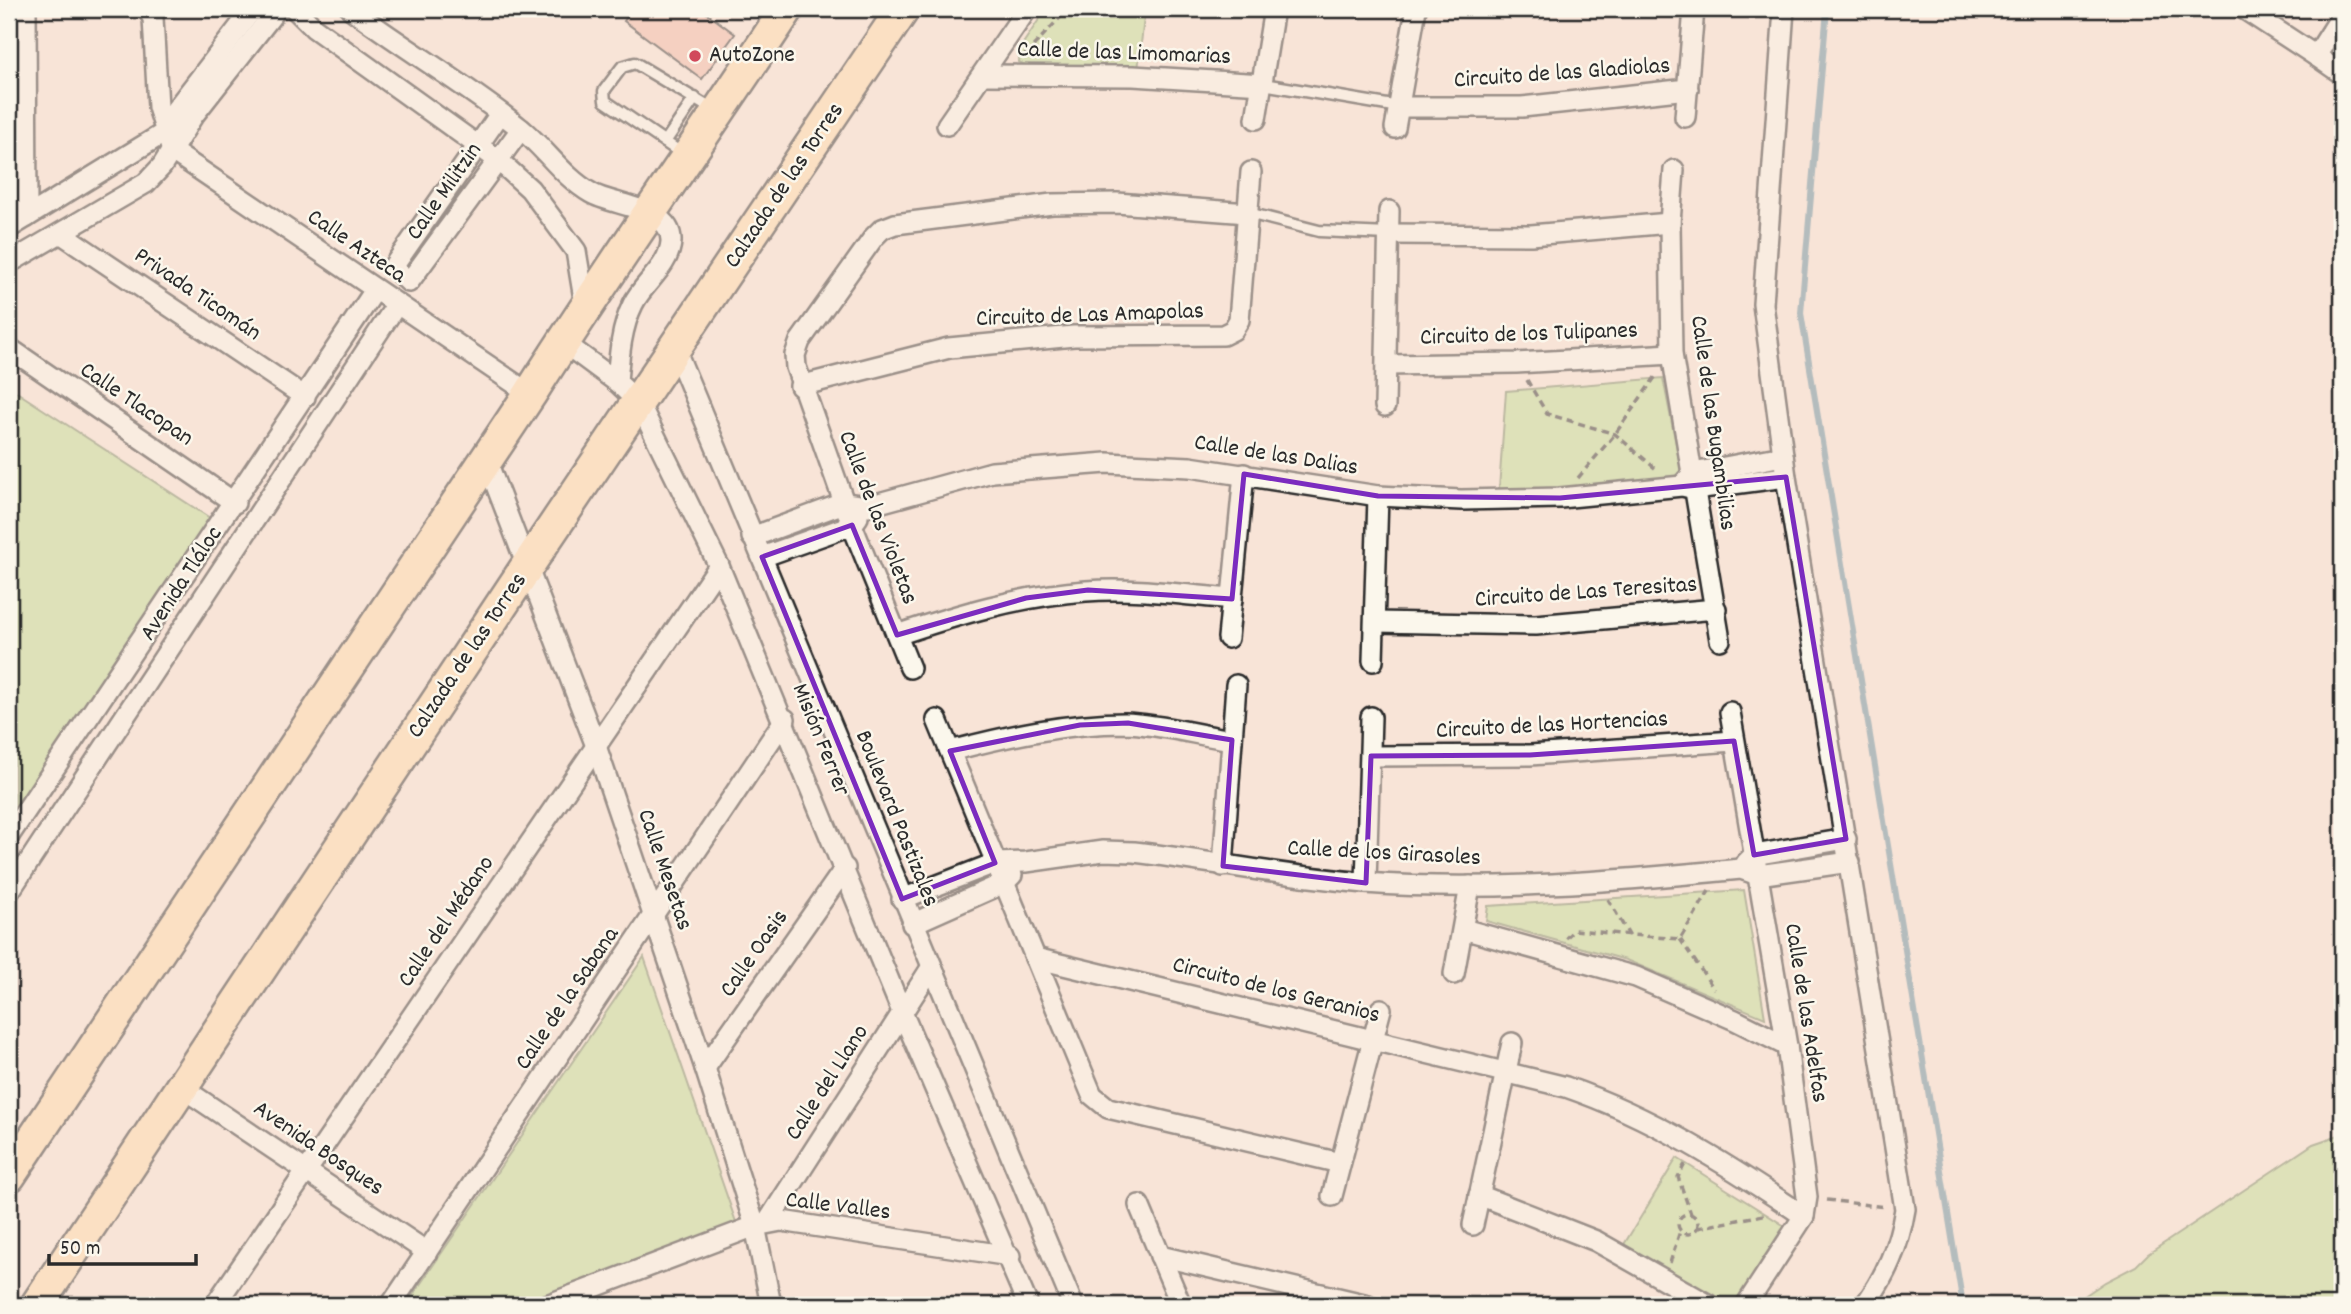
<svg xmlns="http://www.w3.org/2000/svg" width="2351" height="1314" font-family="Dekko,sans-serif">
<rect width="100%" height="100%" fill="#f8e4d7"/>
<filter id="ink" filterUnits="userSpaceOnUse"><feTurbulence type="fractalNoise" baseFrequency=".0143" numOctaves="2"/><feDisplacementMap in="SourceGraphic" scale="14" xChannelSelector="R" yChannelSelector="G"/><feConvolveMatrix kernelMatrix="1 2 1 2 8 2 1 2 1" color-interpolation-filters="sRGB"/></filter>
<g filter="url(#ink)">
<g fill="#bedd95" stroke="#748460" stroke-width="2">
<polygon points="1046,9 1145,9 1138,70 1027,66 1019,62 1020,48"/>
<polygon points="1663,378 1682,475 1585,488 1499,489 1506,391"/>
<polygon points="12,389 213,520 15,816"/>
<polygon points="1744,890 1765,1018 1626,960 1486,921 1488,906"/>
<polygon points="644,957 737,1225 532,1305 406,1305"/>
<polygon points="2342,1134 2342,1305 2071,1305 2105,1282 2136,1266 2148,1254 2313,1144"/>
<polygon points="1677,1158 1788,1228 1740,1305 1717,1305 1623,1246"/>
</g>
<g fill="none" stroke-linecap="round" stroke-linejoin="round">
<polyline stroke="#638d9e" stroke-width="6" points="1827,9 1801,313 1963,1305"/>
</g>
<polygon fill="#f1b9a7" stroke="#2b2b2b" stroke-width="2" points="633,9 701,9 735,34 702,79 624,21"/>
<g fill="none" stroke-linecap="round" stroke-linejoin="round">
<defs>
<g id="lane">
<polyline points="1263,84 1399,107"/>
<polyline points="665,142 695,98"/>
<polyline points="684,155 605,101 604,91 622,67 635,63 715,111"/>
<polyline points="1248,213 1319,231 1389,234"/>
</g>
<g id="street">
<polyline points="26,9 27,217"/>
<polyline points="147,9 153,18 158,107 172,151 530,394"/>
<polyline points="295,9 314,28 498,160 530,189 576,251 585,305"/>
<path d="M351 9C406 50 467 85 520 128 545 148 563 177 591 193 612 206 673 207 671 242 669 267 643 283 633 304 621 328 619 357 617 382L639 403 719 566 902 1012 1028 1305"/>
<path d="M1784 9 1763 304 1786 477 1905 1209C1899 1246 1886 1275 1865 1305"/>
<polyline points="2244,9 2316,56"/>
<polyline points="2342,15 2316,56 2342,74"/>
<polyline points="983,75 1133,76 1263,84"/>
<polyline points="1399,107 1522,107 1688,89"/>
<polyline points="500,114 393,267 409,282 521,129"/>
<polyline points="1685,117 1694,9"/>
<polyline points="1256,119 1274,9"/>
<polyline points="947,125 1027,9"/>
<polyline points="1395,128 1416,9"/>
<polyline points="1674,170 1670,223 1672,354 1720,640"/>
<polyline points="9,228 167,131 176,109 253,9"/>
<polyline points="62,234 305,397"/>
<polyline points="1389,234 1531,235 1670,223"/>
<polyline points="9,263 146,183 162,166 193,116 277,9"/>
<polyline points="563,342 617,382"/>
<polyline points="9,348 235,503"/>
<polyline points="676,351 1073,1305"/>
<polyline points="1387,365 1516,363 1672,354"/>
<polyline points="800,386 949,348 1074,336 1223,335 1233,330 1239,320 1251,172"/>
<polyline points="1385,406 1389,211"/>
<polyline points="486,459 596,746 705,1068 755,1226 771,1305"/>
<polyline points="1685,482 1693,473 1783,456"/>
<polyline points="752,537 844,503 868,506 992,472 1107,463 1190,467 1378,496 1461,500 1560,498 1682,486 1695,489 1786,477"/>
<polyline points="762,557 852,525 858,517"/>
<polyline points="1375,622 1536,625 1716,609"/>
<path d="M897 635C959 614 1020 596 1086 591 1134 587 1184 595 1232 599"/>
<polyline points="1228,638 1244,474"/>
<polyline points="1373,661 1378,496"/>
<polyline points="910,668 852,525 796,367 795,355 800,341 874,237 882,229 895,224 1052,204 1117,203 1248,213"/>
<polyline points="1730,712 1787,1046 1807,1197 1804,1216 1746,1305"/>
<polyline points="937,720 1092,1095 1108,1108 1340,1163"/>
<path d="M950 751C1007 736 1066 723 1125 723 1160 724 1198 735 1232 740"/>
<polyline points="1371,756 1530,755 1734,741"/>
<polyline points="9,836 375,290"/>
<polyline points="1746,863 1754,855 1846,839"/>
<polyline points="1223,866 1236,685"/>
<polyline points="1366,883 1371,717"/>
<polyline points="9,892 397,304"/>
<path d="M902 899 995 863 1026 862 1103 851 1134 852C1211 861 1287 877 1365 883 1489 892 1617 881 1741 869L1758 875 1850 862"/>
<polyline points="912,924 1004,883 1012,875"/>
<polyline points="1463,929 1636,977 1735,1020 1787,1046"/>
<path d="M1035 958 1566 1087C1653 1117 1728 1165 1804 1216"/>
<polyline points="1454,974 1470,886"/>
<polyline points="705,1068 845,868"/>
<polyline points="181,1087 427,1252"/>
<polyline points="1479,1195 1596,1241 1709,1305"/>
<polyline points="1332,1196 1381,1009"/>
<polyline points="1139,1205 1181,1305"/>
<polyline points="767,1223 931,968"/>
<polyline points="1473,1225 1512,1043"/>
<polyline points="1160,1256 1368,1305"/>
<polyline points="215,1305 719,566"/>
<polyline points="391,1305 785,719"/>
<polyline points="547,1305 755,1226 781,1221 1010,1256"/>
</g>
<g id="primary">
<path d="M9 1176 530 394C613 263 702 138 787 9"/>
<polyline points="37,1305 526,568 903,9"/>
</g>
</defs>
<use href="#lane" stroke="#2b2b2b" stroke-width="15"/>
<use href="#street" stroke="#2b2b2b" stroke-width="24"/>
<use href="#primary" stroke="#2b2b2b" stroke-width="37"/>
<g stroke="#2b2b2b" stroke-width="3.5" stroke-dasharray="7 5" stroke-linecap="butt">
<polyline points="1025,55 1068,9"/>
<polyline points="1527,380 1547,414 1615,434 1656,469"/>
<polyline points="1578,478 1615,434 1656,376"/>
<polyline points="1608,899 1630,937"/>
<polyline points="1566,938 1574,930 1680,939 1709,891"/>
<polyline points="1680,939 1714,989"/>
<polyline points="1685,1164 1678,1177 1691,1214"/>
<polyline points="1827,1200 1885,1207"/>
<circle cx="1688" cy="1224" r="10"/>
<polyline points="1698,1228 1768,1214"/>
<polyline points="1670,1263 1680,1231"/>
</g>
<use href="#lane" stroke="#fbf7ec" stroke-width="10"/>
<use href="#street" stroke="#fbf7ec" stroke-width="19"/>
<use href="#primary" stroke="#fedbac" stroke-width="32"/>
</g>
</g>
<path d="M0 0H2351V1314H0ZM1244 474 1378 496 1560 498 1786 477 1846 839 1754 855 1734 741 1530 755 1371 756 1366 883 1223 866 1232 740 1128 723 1080 725 950 751 995 863 902 899 762 557 852 525 897 635 1026 598 1088 590 1232 599Z" fill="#f8e4d7" fill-opacity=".55" fill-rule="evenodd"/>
<path fill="none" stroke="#7b2cbf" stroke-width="5" stroke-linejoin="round" d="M1244 474 1378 496 1560 498 1786 477 1846 839 1754 855 1734 741 1530 755 1371 756 1366 883 1223 866 1232 740 1128 723 1080 725 950 751 995 863 902 899 762 557 852 525 897 635 1026 598 1088 590 1232 599Z"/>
<circle fill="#d1495b" stroke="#fbf7ec" stroke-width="2.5" cx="695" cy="56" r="7"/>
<g text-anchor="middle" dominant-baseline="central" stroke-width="5" stroke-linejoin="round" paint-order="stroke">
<g font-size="24" fill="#2b2b2b" stroke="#fbf7ec">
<text transform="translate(1124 54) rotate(2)">Calle de las Limomarias</text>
<text transform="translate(1562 74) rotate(-4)">Circuito de las Gladiolas</text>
<text transform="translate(785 186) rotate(-56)">Calzada de las Torres</text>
<text transform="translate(445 192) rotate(-55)">Calle Militzin</text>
<text transform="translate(356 247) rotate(34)">Calle Azteca</text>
<text transform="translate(197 295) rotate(34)">Privada Ticomán</text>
<text transform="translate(1090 316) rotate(-2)">Circuito de Las Amapolas</text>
<text transform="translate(1529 335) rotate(-2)">Circuito de los Tulipanes</text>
<text transform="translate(136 405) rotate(34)">Calle Tlacopan</text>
<text transform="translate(1712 423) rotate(82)">Calle de las Bugambilias</text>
<text transform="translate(1276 456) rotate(9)">Calle de las Dalias</text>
<text transform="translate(877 518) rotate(69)">Calle de las Violetas</text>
<text transform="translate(182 584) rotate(-57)">Avenida Tláloc</text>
<text transform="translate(1586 593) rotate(-4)">Circuito de Las Teresitas</text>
<text transform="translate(468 656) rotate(-56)">Calzada de las Torres</text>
<text transform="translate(1552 726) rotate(-3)">Circuito de las Hortencias</text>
<text transform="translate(820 740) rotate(68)">Misión Ferrer</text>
<text transform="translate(896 819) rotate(68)">Boulevard Pastizales</text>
<text transform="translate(1384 854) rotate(3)">Calle de los Girasoles</text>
<text transform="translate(664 870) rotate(71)">Calle Mesetas</text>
<text transform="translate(447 922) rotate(-56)">Calle del Médano</text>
<text transform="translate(755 954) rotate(-55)">Calle Oasis</text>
<text transform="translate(1276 991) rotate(14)">Circuito de los Geranios</text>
<text transform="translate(568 999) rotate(-56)">Calle de la Sabana</text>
<text transform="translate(1805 1013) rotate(81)">Calle de las Adelfas</text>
<text transform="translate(828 1083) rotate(-57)">Calle del Llano</text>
<text transform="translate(318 1149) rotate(34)">Avenida Bosques</text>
<text transform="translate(838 1207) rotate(7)">Calle Valles</text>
</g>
<g font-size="24" fill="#2b2b2b" stroke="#fbf7ec" text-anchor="start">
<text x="709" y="56">AutoZone</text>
</g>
</g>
<rect width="2351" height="1314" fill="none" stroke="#fbf7ec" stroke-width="35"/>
<rect x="18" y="18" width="2316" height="1279" fill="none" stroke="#2b2b2b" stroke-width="2.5" filter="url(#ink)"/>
<path d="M49 1254v10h147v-10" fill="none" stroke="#2b2b2b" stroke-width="3.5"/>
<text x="60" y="1254" font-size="21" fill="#2b2b2b" stroke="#fbf7ec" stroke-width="5" paint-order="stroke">50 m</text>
</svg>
